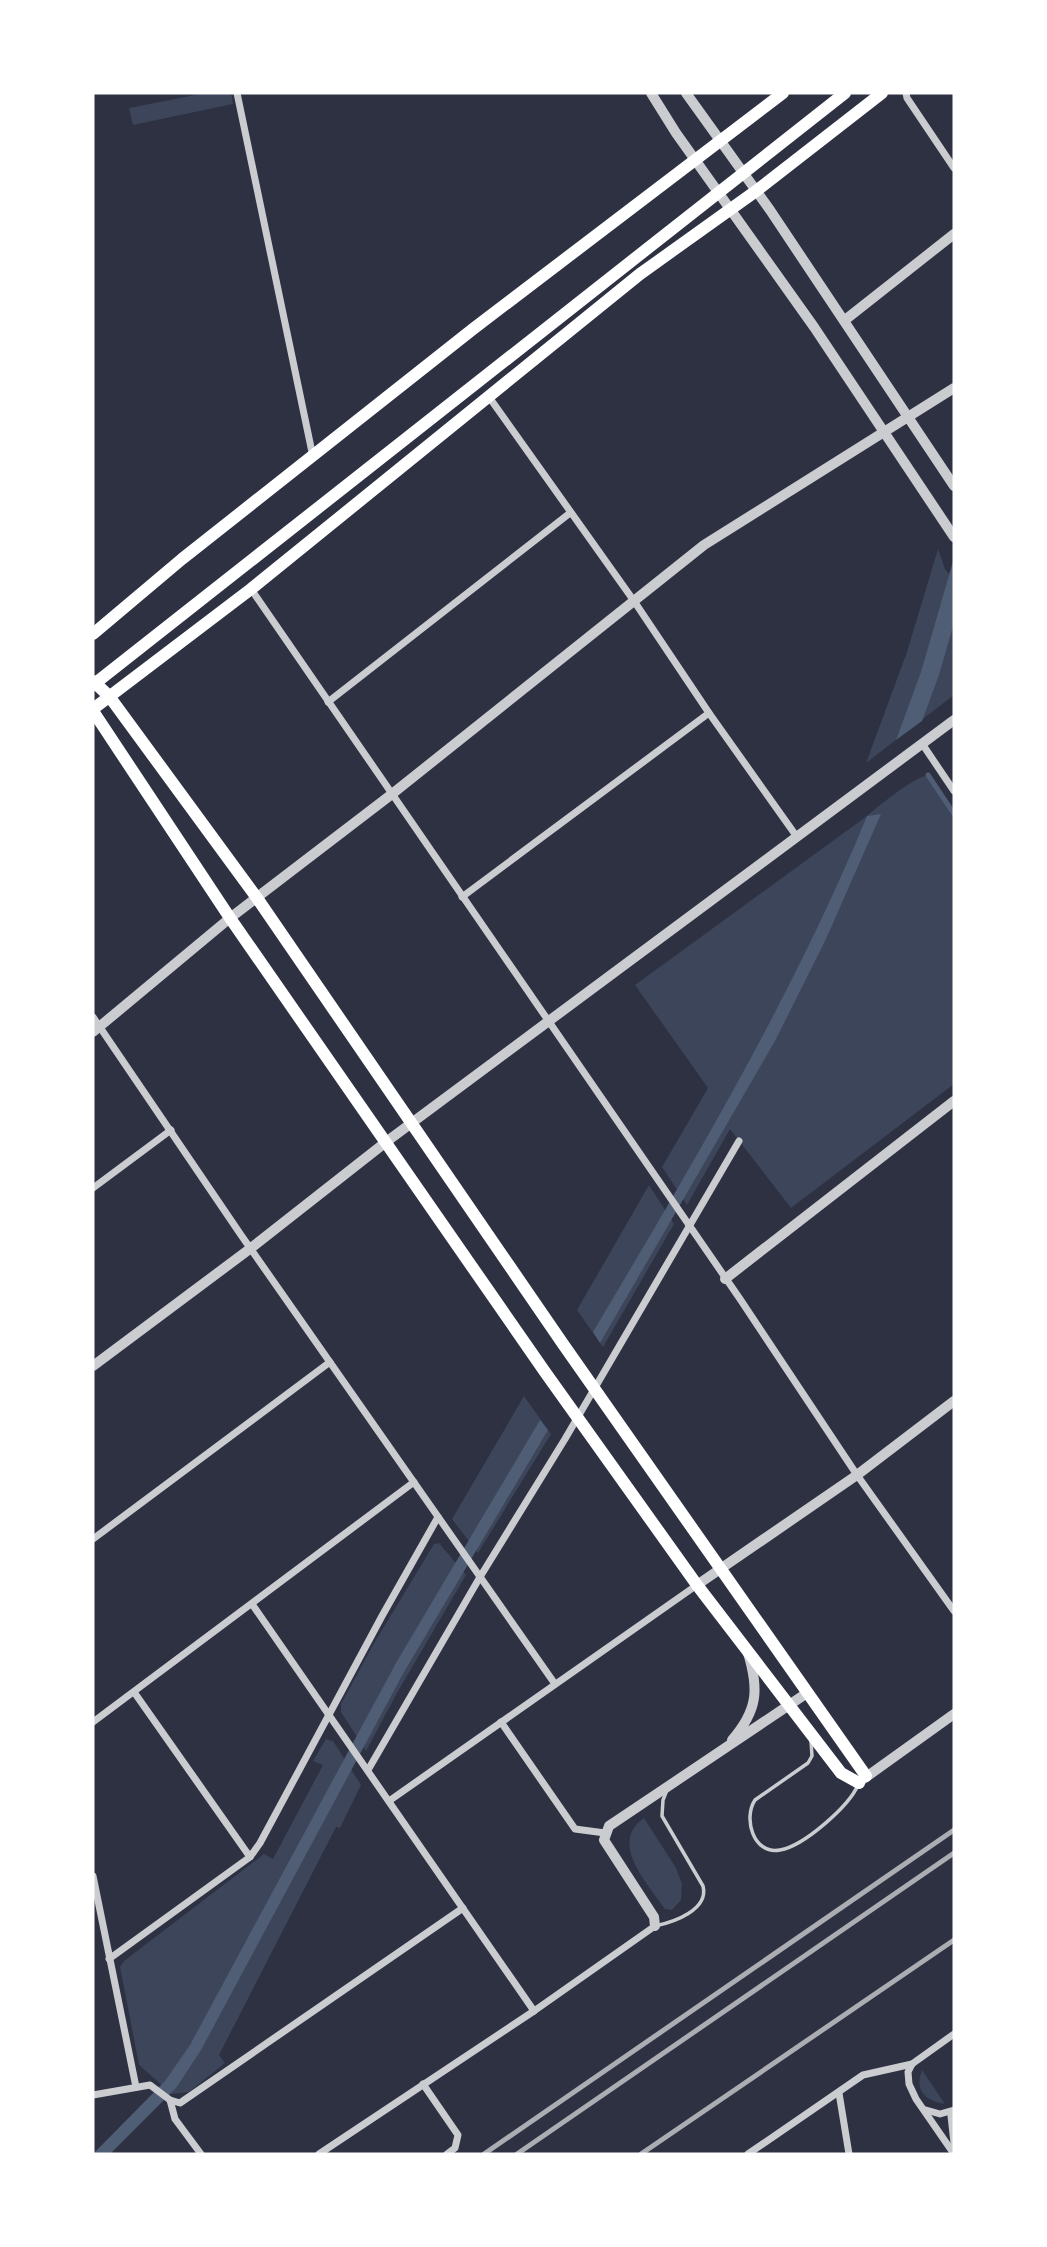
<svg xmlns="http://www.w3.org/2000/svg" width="1047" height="2247" font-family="Quicksand,sans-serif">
<rect width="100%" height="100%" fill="#2d3142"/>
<g fill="#3c4559">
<polygon points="205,93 231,93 233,104 133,125 129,108"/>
<polygon points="938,549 945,569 954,580 954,695 866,763 907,652"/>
<path d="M926 776 954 819V1084L791 1208 730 1129 687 1205 662 1167 708 1088 635 985 867 816C877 807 914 777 926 776Z"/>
<polygon points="649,1185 674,1224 603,1347 577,1310"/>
<polygon points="524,1396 551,1434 478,1553 452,1519"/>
<polygon points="439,1543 466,1575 397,1693 366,1751 341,1712 341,1704 373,1645 434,1544"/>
<polygon points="326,1739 333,1741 361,1785 340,1828 336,1827 219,2055 225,2063 189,2092 172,2094 139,2065 120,1967 124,1961 264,1854 273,1859 323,1765 313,1761"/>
<path d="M644 1818 676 1868 682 1884 681 1900 672 1910 665 1909C648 1884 608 1843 644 1818Z"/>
<path d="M922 2070 945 2104C925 2101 914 2090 922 2070Z"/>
</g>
<g fill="#4f5d75">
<polygon points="954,558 954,623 939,675 922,721 896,740 921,672"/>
<path d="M881 814 826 939 775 1041 600 1343 593 1332C693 1163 792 998 867 816Z"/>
<polygon points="540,1420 548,1430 404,1672 201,2050 176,2088 110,2154 93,2154 165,2081 190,2045 396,1663"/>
</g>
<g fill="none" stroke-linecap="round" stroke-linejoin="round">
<polyline stroke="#4f5d75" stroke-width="5" points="928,775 954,814"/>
<g stroke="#caccd0" stroke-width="3.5">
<path d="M811 1741 812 1756 808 1763 755 1800C743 1818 753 1855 780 1850 804 1846 849 1806 858 1785"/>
<path d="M655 1926C674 1922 709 1910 703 1886L662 1816 663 1800 667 1790"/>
</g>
<g stroke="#caccd0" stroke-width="7">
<polyline points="237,93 313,457"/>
<polyline points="906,93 907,98 954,168"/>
<polyline points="489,397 634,601 709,713 797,837"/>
<polyline points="251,589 740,1299 857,1475 954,1611"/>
<polyline points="328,702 570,513"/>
<polyline points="923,745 954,791"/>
<polyline points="462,897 709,713"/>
<polyline points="93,1017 241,1235 555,1684"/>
<polyline points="93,1188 171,1130"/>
<polyline points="93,1539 330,1362"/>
<polyline points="252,1604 534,2011"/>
<polyline points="134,1692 250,1857"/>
<polyline points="93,1722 414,1482"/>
<polyline points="501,1722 575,1829 605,1833"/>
<polyline points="368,1770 480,1577 565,1439 739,1141"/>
<polyline points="389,1801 697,1585"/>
<polyline points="93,1876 136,2087"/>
<polyline points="109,1959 250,1857 260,1843 382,1616 438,1517"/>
<polyline points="423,2084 458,2135 455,2148 447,2154"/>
<polyline points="839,2093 849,2154"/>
<polyline points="93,2095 150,2085 170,2100 180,2103 463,1908"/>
<polyline points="170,2100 175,2119 201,2154"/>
<polyline points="926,2110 940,2114 954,2110"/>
<polyline points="954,2111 951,2116 954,2143"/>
<polyline points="319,2154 534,2011 655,1926"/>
<polyline points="748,2154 863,2075 912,2064"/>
<polyline points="954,2154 916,2099 909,2084 908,2072 912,2064 954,2034"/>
</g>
<g stroke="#caccd0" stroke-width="10">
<polyline points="651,93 676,133 814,327 954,537"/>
<polyline points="686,93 770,210 954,486"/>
<polyline points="845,320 954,234"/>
<polyline points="93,1032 230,918 392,794 704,545 954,388"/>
<polyline points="725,1279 954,1101"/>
<polyline points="93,1366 251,1248 386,1142 954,720"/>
<polyline points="697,1585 857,1475 954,1401"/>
<path d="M732 1740C758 1710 759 1689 748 1653"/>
<polyline points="862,1780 954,1714"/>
<polyline points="655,1926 654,1917 604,1840 609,1826 807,1693"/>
</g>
<g stroke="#fff" stroke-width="12">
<polyline points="93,634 182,559 473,329 783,93"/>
<polyline points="93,681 109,696 257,898 563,1344 866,1776"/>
<polyline points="93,709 251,589 640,274 756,191 882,93"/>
<polyline points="93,711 230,918 545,1372 697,1585 841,1773 859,1783"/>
</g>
<polyline stroke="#fff" stroke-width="12" points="93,685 845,93"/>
<g stroke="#abadb3" stroke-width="5">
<polyline points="484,2154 954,1830"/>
<polyline points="517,2154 954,1853"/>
<polyline points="641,2154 954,1940"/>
</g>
</g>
<rect width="1047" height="2247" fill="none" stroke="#ffffff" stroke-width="189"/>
</svg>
